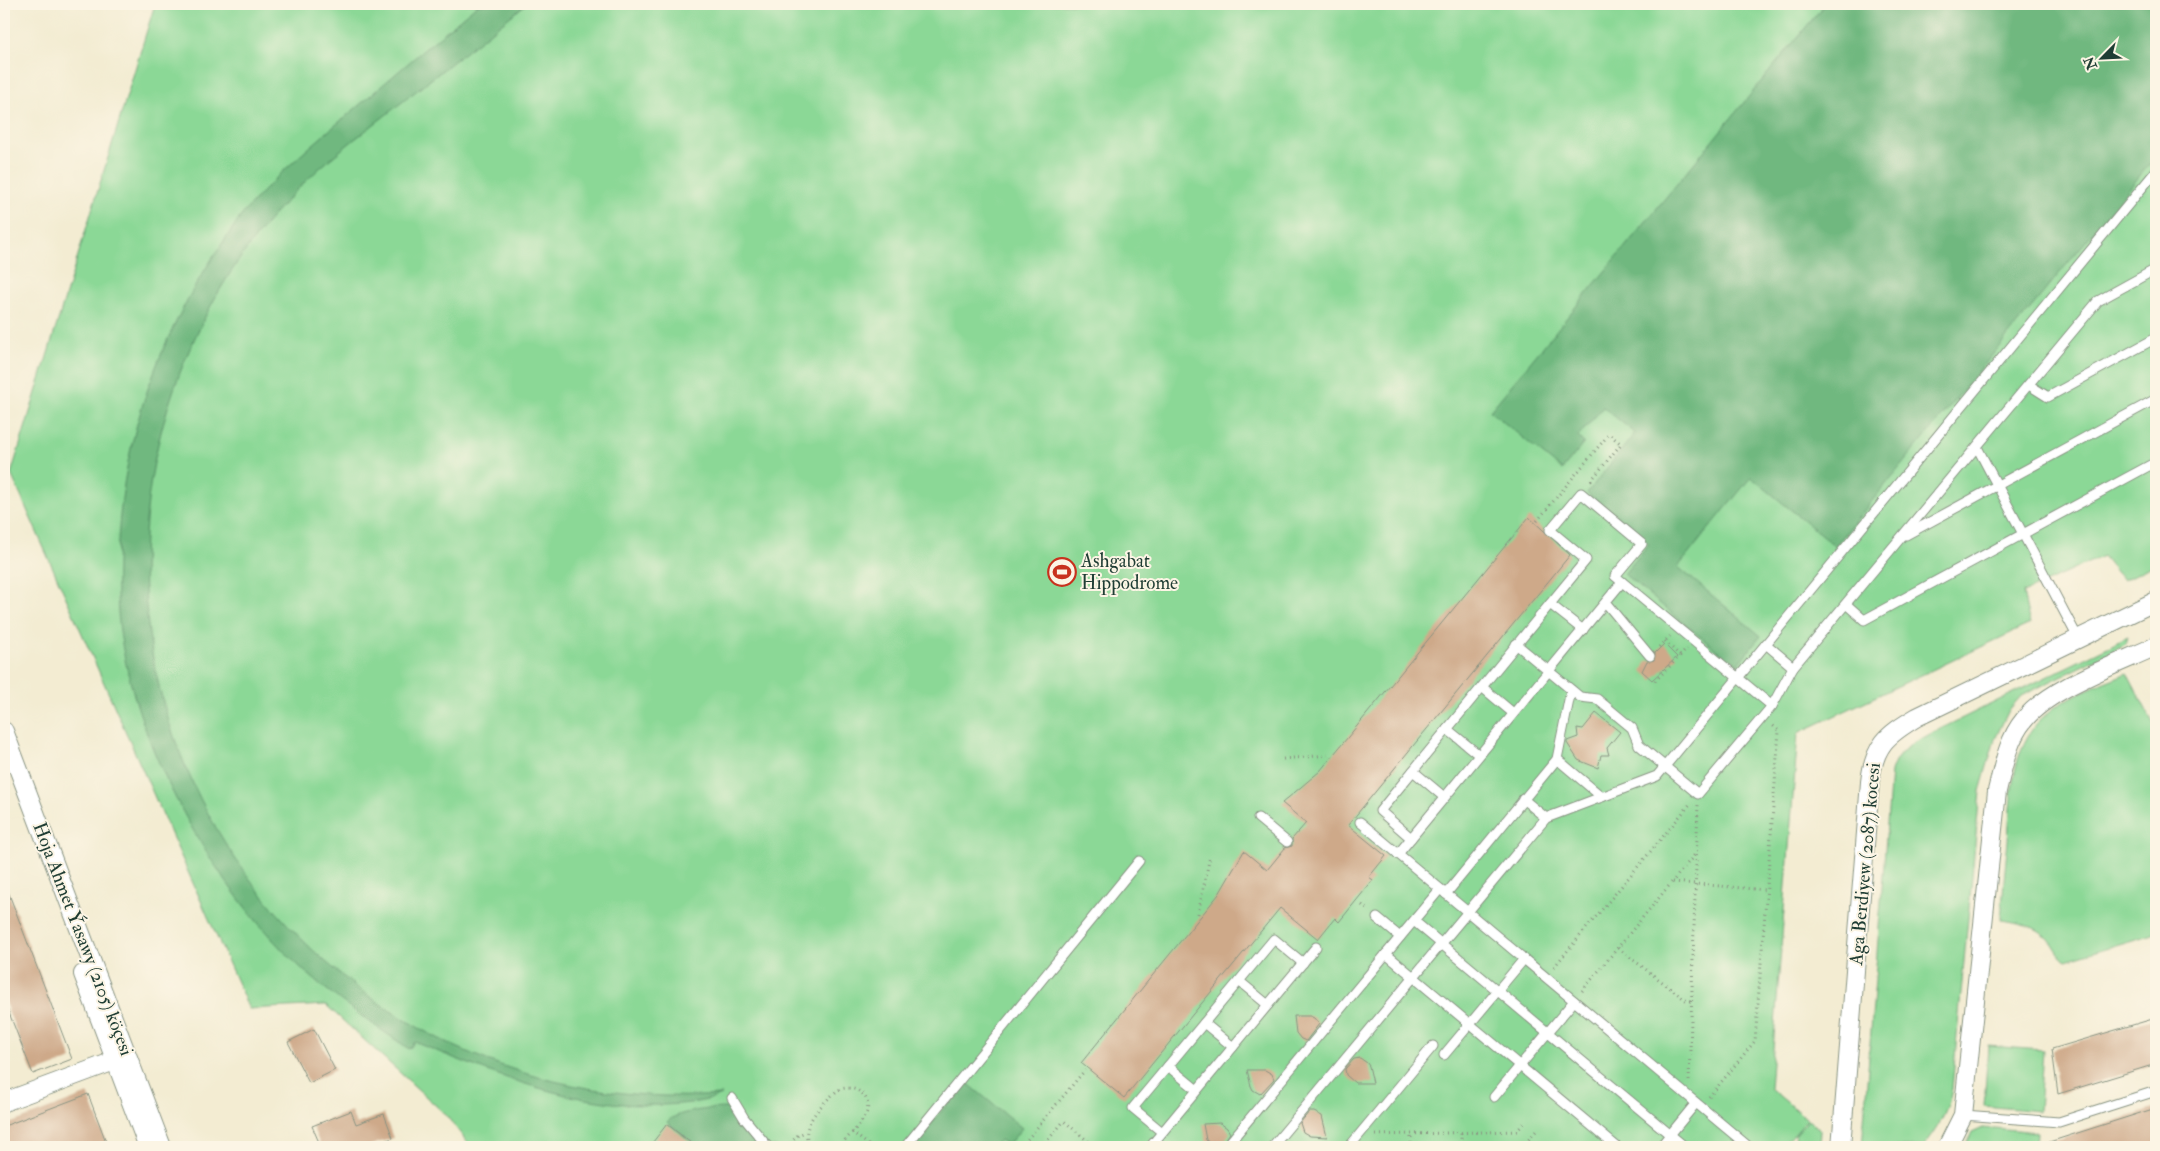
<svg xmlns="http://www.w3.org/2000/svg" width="2160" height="1151" font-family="'IM FELL Double Pica',serif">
<rect width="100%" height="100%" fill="#fcf5e5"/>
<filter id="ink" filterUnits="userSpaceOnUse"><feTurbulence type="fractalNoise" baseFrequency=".02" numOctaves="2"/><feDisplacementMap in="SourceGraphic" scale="10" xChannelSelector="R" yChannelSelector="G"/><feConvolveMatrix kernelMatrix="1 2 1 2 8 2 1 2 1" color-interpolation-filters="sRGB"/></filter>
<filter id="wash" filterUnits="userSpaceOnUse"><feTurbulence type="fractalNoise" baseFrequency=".0096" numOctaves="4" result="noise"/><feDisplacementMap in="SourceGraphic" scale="20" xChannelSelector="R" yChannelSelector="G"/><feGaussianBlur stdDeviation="1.12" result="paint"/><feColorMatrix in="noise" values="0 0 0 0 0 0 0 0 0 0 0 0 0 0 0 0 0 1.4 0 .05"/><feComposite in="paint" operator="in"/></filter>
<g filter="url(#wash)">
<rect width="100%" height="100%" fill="#f3ecd2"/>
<g fill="#8bd896" stroke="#558a65">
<polygon points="155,4 2156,4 2156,564 2123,580 2103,556 2023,593 2030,624 1798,733 1770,1088 1807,1119 1794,1135 1779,1147 471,1147 445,1114 326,1005 249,1009 11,474"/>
<path d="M2128 637 2126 644 2021 696 2009 710 1995 739 1980 791 1952 1089C1948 1112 1938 1129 1923 1147H1862L1891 772C1897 750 1915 742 1934 732Z"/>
<path d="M2127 673 2153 723 2156 722V933L2066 960C2057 954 2056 946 2049 939 2038 926 2017 922 2001 920 2003 893 2005 867 2008 840 2011 799 2010 748 2043 717 2067 695 2098 685 2127 673Z"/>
<polygon points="1988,1046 2043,1050 2039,1111 1984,1106"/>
<polygon points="1808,1120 1820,1130 1819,1147 1783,1147 1796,1138 1795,1135"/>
<polygon points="1983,1127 2037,1132 2036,1147 1965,1147 1972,1132"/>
</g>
<g fill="#70b87f" stroke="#487a5a">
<path d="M478 4H526C484 37 443 70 401 103 370 128 337 151 308 179 266 219 230 267 204 319 13 694 305 1123 722 1095 703 1103 683 1104 662 1105 575 1108 494 1075 415 1042L409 1049C361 1016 312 983 273 940 201 861 138 745 121 638 116 606 116 574 118 541 124 432 161 331 224 241 231 231 238 219 246 210 277 174 314 143 350 113 393 76 435 40 478 4Z"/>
<polygon points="1825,4 2156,4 2156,156 1835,546 1751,477 1678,567 1761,636 1736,666 1624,574 1649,544 1587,493 1635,433 1603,407 1578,437 1584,443 1562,470 1490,411"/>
<polygon points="966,1082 1022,1128 1008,1145 1000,1140 994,1147 912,1147"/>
<path d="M728 1108 736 1121 758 1147H702L697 1143 695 1145 667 1122C676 1111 713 1108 728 1108Z"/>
</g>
<g id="blocks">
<g fill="#cea989">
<polygon points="1529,517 1570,555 1348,825 1386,856 1369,877 1373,880 1339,922 1335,918 1318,939 1280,908 1124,1098 1081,1063 1219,894 1244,851 1267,870 1285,848 1292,846 1292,839 1306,823 1282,803 1320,771"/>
<polygon points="1664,644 1677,657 1652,680 1642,671 1647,661 1654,660 1655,653"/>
<polygon points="1596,713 1620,732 1607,748 1609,755 1601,755 1598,768 1578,760 1567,743 1567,741 1578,737 1577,728 1583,729"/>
<polygon points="4,881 72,1059 33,1074 4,1000"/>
<polygon points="1294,1016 1310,1016 1314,1018 1319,1024 1306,1041 1301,1039 1296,1033"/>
<polygon points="2156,1018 2156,1064 2058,1094 2052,1049"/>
<polygon points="314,1029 335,1070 309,1083 288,1042"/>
<polygon points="1360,1058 1367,1063 1369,1066 1373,1083 1355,1083 1346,1075 1345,1069 1354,1059"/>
<polygon points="1247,1070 1265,1070 1272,1074 1274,1079 1260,1094 1253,1090 1251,1086"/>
<polygon points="88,1094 108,1147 4,1147 4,1126"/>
<polygon points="2156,1108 2156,1147 2044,1147 2043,1144"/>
<polygon points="351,1111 356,1124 384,1114 393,1138 366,1147 321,1147 312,1126"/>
<polygon points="1309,1112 1314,1112 1322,1116 1327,1137 1310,1136 1303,1132 1300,1123"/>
<polygon points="1220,1123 1227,1128 1230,1133 1220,1147 1215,1147 1206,1140 1203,1124"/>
<polygon points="667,1124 696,1147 649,1147"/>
</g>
</g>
</g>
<g filter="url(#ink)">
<use href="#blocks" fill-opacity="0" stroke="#899483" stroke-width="1"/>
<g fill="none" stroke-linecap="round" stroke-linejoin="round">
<defs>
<g id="service">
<polyline points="2029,385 2048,397 2156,338"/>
<polyline points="1977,447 2078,638"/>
<polyline points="1906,535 2156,399"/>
<polyline points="1606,603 1650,656"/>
<polyline points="1550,604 1583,630"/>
<polyline points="1846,604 1864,620 2156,462"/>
<polyline points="1516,644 1580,697 1597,699 1632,728 1639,745 1698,794 1772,706 1793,667 2098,301 2156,269"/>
<polyline points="1766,644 1793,667"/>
<polyline points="1482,687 1513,713"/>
<polyline points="1447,729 1479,755"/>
<polyline points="1557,759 1602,797"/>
<polyline points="1413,771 1444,797"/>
<polyline points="1523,799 1546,818"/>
<polyline points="1258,818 1287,842"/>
<polyline points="1360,822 1749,1147"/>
<polyline points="1411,838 1380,811 1586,560 1550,530 1581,493 1642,544 1615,576 1772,706"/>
<polyline points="1398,854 1622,582"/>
<polyline points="1446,894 1557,759 1571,690"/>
<polyline points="1377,918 1400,937"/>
<polyline points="1414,921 1685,1147"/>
<polyline points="1386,954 1617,1147"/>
<polyline points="1239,981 1268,1005"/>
<polyline points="1204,1023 1233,1047"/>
<polyline points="1444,1055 1524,959"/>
<polyline points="1168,1066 1197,1090"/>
<polyline points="1494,1097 1574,1001"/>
<polyline points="732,1098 744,1118 768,1147"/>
<polyline points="1963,1115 2059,1122 2156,1091"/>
<polyline points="1162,1132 1133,1108 1274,939 1303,963"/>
<polyline points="905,1147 1139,861"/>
<polyline points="1150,1147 1316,947"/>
<polyline points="1226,1147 1440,889"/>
<polyline points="1272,1147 1546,818 1657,776 2156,171"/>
<polyline points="1349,1147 1433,1046"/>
<polyline points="1660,1147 1696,1103"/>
</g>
<g id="minor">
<polyline points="4,731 162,1147"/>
<polyline points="83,974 148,1147"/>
<polyline points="4,1102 125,1057"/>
<path d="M1841 1147 1870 782C1874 745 1887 735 1917 717L2156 601"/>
<path d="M1947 1147 1963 1115 1997 791C2003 767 2008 739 2024 720 2049 688 2118 664 2156 646"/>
</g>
</defs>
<use href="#service" stroke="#899483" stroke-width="11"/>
<use href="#minor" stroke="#899483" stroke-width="20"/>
<g stroke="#899483" stroke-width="3" stroke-dasharray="1 4" stroke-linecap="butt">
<polyline points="1537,521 1609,434 1621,444 1589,483"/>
<polyline points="1665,641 1680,656"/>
<polyline points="1659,647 1670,636"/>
<polyline points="1655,681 1687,649"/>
<polyline points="1283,759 1328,755"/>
<polyline points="1673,882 1766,890"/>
<polyline points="1362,905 1369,911"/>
<polyline points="1198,914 1210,856"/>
<polyline points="1618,948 1687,1001 1692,1001"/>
<polyline points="1554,967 1691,803"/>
<polyline points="1582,991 1696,853"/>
<polyline points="1689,1081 1698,805"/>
<polyline points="1709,1097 1755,1041 1779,731 1771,724"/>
<polyline points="852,1132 871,1147"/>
<polyline points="1376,1135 1517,1131 1525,1122"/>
<polyline points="787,1147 798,1135 806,1132"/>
<path d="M811 1147C796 1128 824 1102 838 1090 854 1083 874 1096 866 1114 861 1125 847 1138 838 1147"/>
<polyline points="1021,1147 1085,1070"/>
<polyline points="1042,1147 1064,1121 1095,1147"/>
<polyline points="1408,1147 1411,1143 1411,1134"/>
<polyline points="1456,1147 1461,1141 1461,1132"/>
<polyline points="1522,1147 1536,1131"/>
</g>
<use href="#service" stroke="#fff" stroke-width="9"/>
<use href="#minor" stroke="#fff" stroke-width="18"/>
</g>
</g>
<defs>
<symbol id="stadium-ring" viewBox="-11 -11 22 22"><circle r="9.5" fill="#fcf5e5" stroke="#c8321e" stroke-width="1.5"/><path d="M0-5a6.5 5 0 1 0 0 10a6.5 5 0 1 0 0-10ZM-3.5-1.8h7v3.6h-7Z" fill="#c8321e"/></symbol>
</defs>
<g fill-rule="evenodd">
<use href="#stadium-ring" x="1046" y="556" width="32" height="32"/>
</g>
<g text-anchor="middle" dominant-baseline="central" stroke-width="4" stroke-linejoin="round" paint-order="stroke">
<g font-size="19" fill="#1f3d34" stroke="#fcf5e5" text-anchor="start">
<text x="1081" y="561">Ashgabat<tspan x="1081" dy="22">Hippodrome</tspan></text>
</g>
<g font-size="19" fill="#1f3d34" stroke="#fcf5e5">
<text transform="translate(1865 864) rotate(-85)">Aga Berdiyew (2087) kocesi</text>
<text transform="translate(83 939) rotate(69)">Hoja Ahmet Ýasawy (2105) köçesi</text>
</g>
</g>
<rect width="2160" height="1151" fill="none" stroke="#fcf5e5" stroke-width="20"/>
<g transform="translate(2102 58) rotate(246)" stroke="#fcf5e5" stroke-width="4" paint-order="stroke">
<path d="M0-4L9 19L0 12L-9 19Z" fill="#1f3d34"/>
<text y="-8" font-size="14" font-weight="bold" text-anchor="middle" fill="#1f3d34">N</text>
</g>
</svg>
